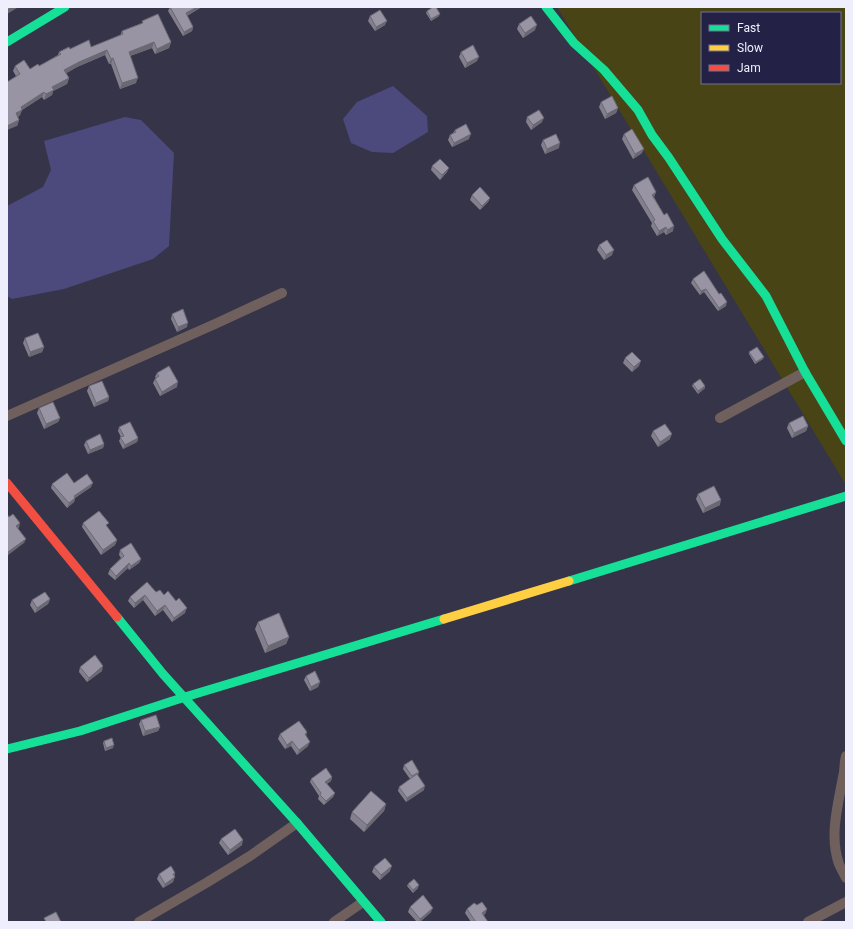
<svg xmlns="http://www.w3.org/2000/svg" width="853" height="929" font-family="Roboto,sans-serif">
<rect width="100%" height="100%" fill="#363449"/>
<path fill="#484415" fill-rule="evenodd" d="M557 7H846V485ZM702 13H840V83H702Z"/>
<g fill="#4c497d">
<polygon points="393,86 427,116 428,132 393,153 372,152 351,143 343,119 357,102"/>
<polygon points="125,117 141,120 174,153 169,246 153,259 64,289 12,299 7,296 7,206 43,187 51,170 44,141"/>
</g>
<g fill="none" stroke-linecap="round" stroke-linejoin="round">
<g stroke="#6f605d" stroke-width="10">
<polyline points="7,416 215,324 282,293"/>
<polyline points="720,418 805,372"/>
<path d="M846 756C844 763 845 770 843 777 838 805 829 836 839 864 841 869 844 873 846 878"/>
<polyline points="139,922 206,883 250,856 297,823"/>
<polyline points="334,922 363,902"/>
<polyline points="808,922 846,902"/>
</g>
<g stroke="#16e098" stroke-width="9">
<polyline points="546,7 574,43 604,70 638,110 652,135 669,158 722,239 766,296 805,372 846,441"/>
<polyline points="7,42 65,7"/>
<polyline points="569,581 846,496"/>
<polyline points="117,617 163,674 297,823 381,922"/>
<polyline points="7,749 80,731 185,697 444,619"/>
</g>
<polyline stroke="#ffcf43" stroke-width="9" points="444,619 569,581"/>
<polyline stroke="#f24e42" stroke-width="9" points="7,483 117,617"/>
</g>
<g fill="#837f8d">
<polygon points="170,7 201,7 200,8 187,16 193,27 192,31 183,36 168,11"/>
<polygon points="427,11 439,16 431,21 426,13"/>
<polygon points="370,16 385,25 375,31 368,21"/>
<polygon points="142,21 171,42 169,48 155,54 152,48 130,56 136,83 120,89 111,64 109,64 105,55 77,67 66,73 69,78 67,84 53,91 52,95 44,100 42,97 22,110 20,115 18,117 19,120 17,126 16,76 13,71 15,66 30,69 39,66 58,55 59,52 70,49 91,47 120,36 122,31 142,23"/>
<polygon points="519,24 535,30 523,38 517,29"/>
<polygon points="461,52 477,61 465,68 459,57"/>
<polygon points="601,102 618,108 616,113 605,119 599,107"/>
<polygon points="527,117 542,122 531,130 526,122"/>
<polygon points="455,130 469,139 452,147 448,140 450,135 453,133"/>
<polygon points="624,134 642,153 633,159 622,139"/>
<polygon points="543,140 559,148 545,154 541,145"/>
<polygon points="432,166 447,172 440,180 431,170"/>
<polygon points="634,185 656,192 654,197 673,231 666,235 664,232 657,236 651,226 652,223 632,190"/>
<polygon points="472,195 490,198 488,202 480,210 470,200"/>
<polygon points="599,245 612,255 604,260 597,250"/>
<polygon points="704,271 726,306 718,311 704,292 700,295 691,283 693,279"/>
<polygon points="172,314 187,327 177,332 171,319"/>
<polygon points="25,338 44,347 42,352 29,357 23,343"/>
<polygon points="749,352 763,359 755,364 749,354"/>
<polygon points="625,358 639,366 632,372 623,363"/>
<polygon points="157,373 177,387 160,396 153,383 155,379 156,378 155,377"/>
<polygon points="693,384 705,388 698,394 692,386"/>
<polygon points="89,386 109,397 108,401 94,407 87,391"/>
<polygon points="39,408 60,418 58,422 44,429 37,413"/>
<polygon points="789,423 808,426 806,431 792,438 787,428"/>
<polygon points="119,427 138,438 137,442 123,449 119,441 121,437 118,431"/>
<polygon points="653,431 670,439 658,447 651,436"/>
<polygon points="86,441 104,444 103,448 88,454 84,445"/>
<polygon points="74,483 91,487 75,498 74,502 67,508 51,488 52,484"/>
<polygon points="698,494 720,505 703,513 696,499"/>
<polygon points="83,523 107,527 117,540 115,545 101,555 82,527"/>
<polygon points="120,550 141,559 139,563 129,570 128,568 115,580 108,574 110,569 121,558 119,555"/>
<polygon points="156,592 164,595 176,601 185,613 172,622 163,610 155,616 143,600 134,608 128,601 130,597"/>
<polygon points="50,599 48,604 35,613 30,605 32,600"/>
<polygon points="258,622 289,637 286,644 265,653 255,629"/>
<polygon points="80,667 102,671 87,682 79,672"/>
<polygon points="306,676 320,682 318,687 310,691 304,680"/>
<polygon points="141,720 160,727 158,731 143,736 139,724"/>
<polygon points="307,732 306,736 308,746 297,755 291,746 285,749 278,739 280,734"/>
<polygon points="104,741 113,748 105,751 103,743"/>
<polygon points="404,765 419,772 418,775 424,790 406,802 398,791 399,787 410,779 403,769"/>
<polygon points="332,777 331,781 327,784 335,793 333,797 324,805 318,799 319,796 310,782 311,779"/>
<polygon points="386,804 384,811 364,832 350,819 352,812"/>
<polygon points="221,839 242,845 228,855 219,843"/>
<polygon points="374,867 390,871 380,880 372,872"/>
<polygon points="175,873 173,882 163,888 157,879 159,874"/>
<polygon points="408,884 418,888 413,893 407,886"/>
<polygon points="477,905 487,909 485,914 483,916 488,922 471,922 465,913 467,909"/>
<polygon points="410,907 431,912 420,922 417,922 408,912"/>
</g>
<g fill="#6a6873">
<polygon points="12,7 18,7 17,8 7,14 7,10"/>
<polygon points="197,7 201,7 200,8 184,17 186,13"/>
<polygon points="440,14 439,16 431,21 431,19"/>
<polygon points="387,21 385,25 375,31 376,27"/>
<polygon points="537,25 535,30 523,38 525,33"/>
<polygon points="193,27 192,31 183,36 184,32"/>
<polygon points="154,42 152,48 127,57 129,52"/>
<polygon points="171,42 169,48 155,54 157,49"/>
<polygon points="107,50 105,55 77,67 62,76 64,70 79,62"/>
<polygon points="479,57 477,61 465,68 467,63"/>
<polygon points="113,58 111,64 109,64 111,59"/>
<polygon points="69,78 67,84 53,91 52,95 44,100 46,94 52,87"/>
<polygon points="138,78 136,83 120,89 122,83"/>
<polygon points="44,92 42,97 22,110 20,115 14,119 16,113 21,107"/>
<polygon points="618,108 616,113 605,119 607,114"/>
<polygon points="544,118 542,122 531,130 533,125"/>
<polygon points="19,120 17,126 7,130 7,126"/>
<polygon points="471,134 469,139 452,147 454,143"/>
<polygon points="560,143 559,148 545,154 547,149"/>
<polygon points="644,149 642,153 633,159 635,154"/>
<polygon points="449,168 447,172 440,180 442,175"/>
<polygon points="656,192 654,197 650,199 652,195"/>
<polygon points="490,198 488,202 480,210 482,206"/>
<polygon points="674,226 673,231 666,235 667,230"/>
<polygon points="666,227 664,232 657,236 659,231"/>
<polygon points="614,250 612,255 604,260 606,255"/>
<polygon points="706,289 704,292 700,295 701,291"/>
<polygon points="727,302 726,306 718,311 719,308"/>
<polygon points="188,323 187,327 177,332 178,327"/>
<polygon points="44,347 42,352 29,357 30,352"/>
<polygon points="764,357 763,359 755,364 756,362"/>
<polygon points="641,361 639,366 632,372 634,367"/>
<polygon points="178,382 177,387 160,396 162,392"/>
<polygon points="705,386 705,388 698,394 698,391"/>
<polygon points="109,397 108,401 94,407 96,403"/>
<polygon points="60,418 58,422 44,429 46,424"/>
<polygon points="808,426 806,431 792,438 794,433"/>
<polygon points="672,434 670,439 658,447 660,442"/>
<polygon points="138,438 137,442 123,449 125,445"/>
<polygon points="104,444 103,448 88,454 90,450"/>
<polygon points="93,483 91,487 72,500 74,496"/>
<polygon points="75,498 74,502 67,508 69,503"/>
<polygon points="721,500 720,505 703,513 705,508"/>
<polygon points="20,523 19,528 15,531 16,526"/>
<polygon points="26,539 24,543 7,556 8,552"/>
<polygon points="117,540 115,545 101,555 103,550"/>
<polygon points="141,559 139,563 129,570 131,566"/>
<polygon points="129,563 128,568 115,580 116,576"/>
<polygon points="145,595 143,600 134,608 135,603"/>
<polygon points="50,599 48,604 35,613 37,608"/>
<polygon points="165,605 163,610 155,616 157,611"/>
<polygon points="187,608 185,613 172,622 174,618"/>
<polygon points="289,637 286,644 265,653 268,646"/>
<polygon points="103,666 102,671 87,682 89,678"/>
<polygon points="320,682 318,687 310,691 311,687"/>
<polygon points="160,727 158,731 143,736 145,731"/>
<polygon points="292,741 291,746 285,749 287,745"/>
<polygon points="310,742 308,746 297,755 299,750"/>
<polygon points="114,745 113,748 105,751 106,748"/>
<polygon points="332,777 331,781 324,786 325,782"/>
<polygon points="425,786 424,790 406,802 407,798"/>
<polygon points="335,793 333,797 324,805 326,801"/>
<polygon points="386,804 384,811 364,832 367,825"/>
<polygon points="243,840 242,845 228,855 230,850"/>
<polygon points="392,866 390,871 380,880 381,875"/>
<polygon points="175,877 173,882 163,888 165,884"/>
<polygon points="419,885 418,888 413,893 413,890"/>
<polygon points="433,908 431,912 420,922 419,922 420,919"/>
<polygon points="487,909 485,914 480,918 482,913"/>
</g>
<g fill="#9894a4" stroke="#6a6873">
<polygon points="7,7 12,7 7,10"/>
<polygon points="170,7 197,7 186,13 193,27 184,32"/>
<polygon points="433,7 436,7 440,14 431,19 427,11"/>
<polygon points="380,10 387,21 376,27 370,16"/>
<polygon points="158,14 171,42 157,49 154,42 129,52 138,78 122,83 113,58 111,59 107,50 79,62 64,70 69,78 52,87 54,90 46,94 44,92 21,107 22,110 16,113 19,120 7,126 7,82 20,74 15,66 24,60 30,69 38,64 39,66 61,54 59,52 69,47 70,49 89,40 91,47 123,34 122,31 143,23 142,21"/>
<polygon points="531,16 537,25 525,33 519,24"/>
<polygon points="473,45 479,57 467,63 461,52"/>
<polygon points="612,96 618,108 607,114 601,102"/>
<polygon points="539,110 544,118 533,125 527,117"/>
<polygon points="466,124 471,134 454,143 450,135 456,132 455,130"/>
<polygon points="632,129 644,149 635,154 624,134"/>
<polygon points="556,134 560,143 547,149 543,140"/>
<polygon points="440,159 449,168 442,175 432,166"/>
<polygon points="648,177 656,192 652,195 664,215 667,213 674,226 667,230 666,227 659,231 653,221 655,220 634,185"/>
<polygon points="480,187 490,198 482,206 472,195"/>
<polygon points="607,240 614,250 606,255 599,245"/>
<polygon points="704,271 719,294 721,293 727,302 719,308 706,289 701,291 693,279"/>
<polygon points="183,309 188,323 178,327 172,314"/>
<polygon points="38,333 44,347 30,352 25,338"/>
<polygon points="757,347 764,357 756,362 749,352"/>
<polygon points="632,352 641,361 634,367 625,358"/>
<polygon points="169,366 178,382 162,392 155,379 159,376 157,373"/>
<polygon points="700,379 705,386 698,391 693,384"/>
<polygon points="102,381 109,397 96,403 89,386"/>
<polygon points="53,402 60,418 46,424 39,408"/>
<polygon points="803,416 808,426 794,433 789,423"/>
<polygon points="130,422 138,438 125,445 120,437 124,436 119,427"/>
<polygon points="665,424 672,434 660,442 653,431"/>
<polygon points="100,434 104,444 90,450 86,441"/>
<polygon points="67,473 74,483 87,474 93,483 74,496 75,498 69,503 52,484"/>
<polygon points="714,486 721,500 705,508 698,494"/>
<polygon points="99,511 109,523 106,525 117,540 103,550 83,523"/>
<polygon points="7,514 9,517 13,514 20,523 16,526 26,539 8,552 7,550"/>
<polygon points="131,543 141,559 131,566 129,563 116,576 110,569 124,556 120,550"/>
<polygon points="147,582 156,592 160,590 164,595 168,591 176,601 179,598 187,608 174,618 165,605 157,611 145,595 135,603 130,597"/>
<polygon points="45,592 50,599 37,608 32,600"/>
<polygon points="279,613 289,637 268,646 258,622"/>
<polygon points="95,655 103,666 89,678 80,667"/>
<polygon points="315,671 320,682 311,687 306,676"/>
<polygon points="156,715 160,727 145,731 141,720"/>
<polygon points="299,721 307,732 305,734 310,742 299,750 292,741 287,745 280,734"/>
<polygon points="112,738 114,745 106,748 104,741"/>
<polygon points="412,760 419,772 412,776 404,765"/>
<polygon points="326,768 332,777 325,782 335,793 326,801 320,795 321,793 311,779"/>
<polygon points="417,774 425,786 407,798 399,787"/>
<polygon points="371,791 386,804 367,825 352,812"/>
<polygon points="235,829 243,840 230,850 221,839"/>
<polygon points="385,858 392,866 381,875 374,867"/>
<polygon points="171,866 175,873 173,874 175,877 165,884 159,874"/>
<polygon points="414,879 419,885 413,890 408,884"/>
<polygon points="423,895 433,908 420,919 410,907"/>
<polygon points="482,902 487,909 482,913 488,922 476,922 467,909 474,903 477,905"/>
<polygon points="56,912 61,922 46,922 44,918"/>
</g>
<rect width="853" height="929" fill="none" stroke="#eeeefd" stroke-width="16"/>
<rect x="701" y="12" width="140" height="72" fill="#242146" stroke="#75738f"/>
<rect x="709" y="25" width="20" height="6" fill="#16e098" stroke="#75738f"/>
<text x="737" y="32" font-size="12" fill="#eeeefd">Fast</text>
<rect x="709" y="45" width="20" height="6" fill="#ffcf43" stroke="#75738f"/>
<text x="737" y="52" font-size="12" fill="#eeeefd">Slow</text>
<rect x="709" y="65" width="20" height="6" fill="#f24e42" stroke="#75738f"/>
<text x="737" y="72" font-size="12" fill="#eeeefd">Jam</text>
</svg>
